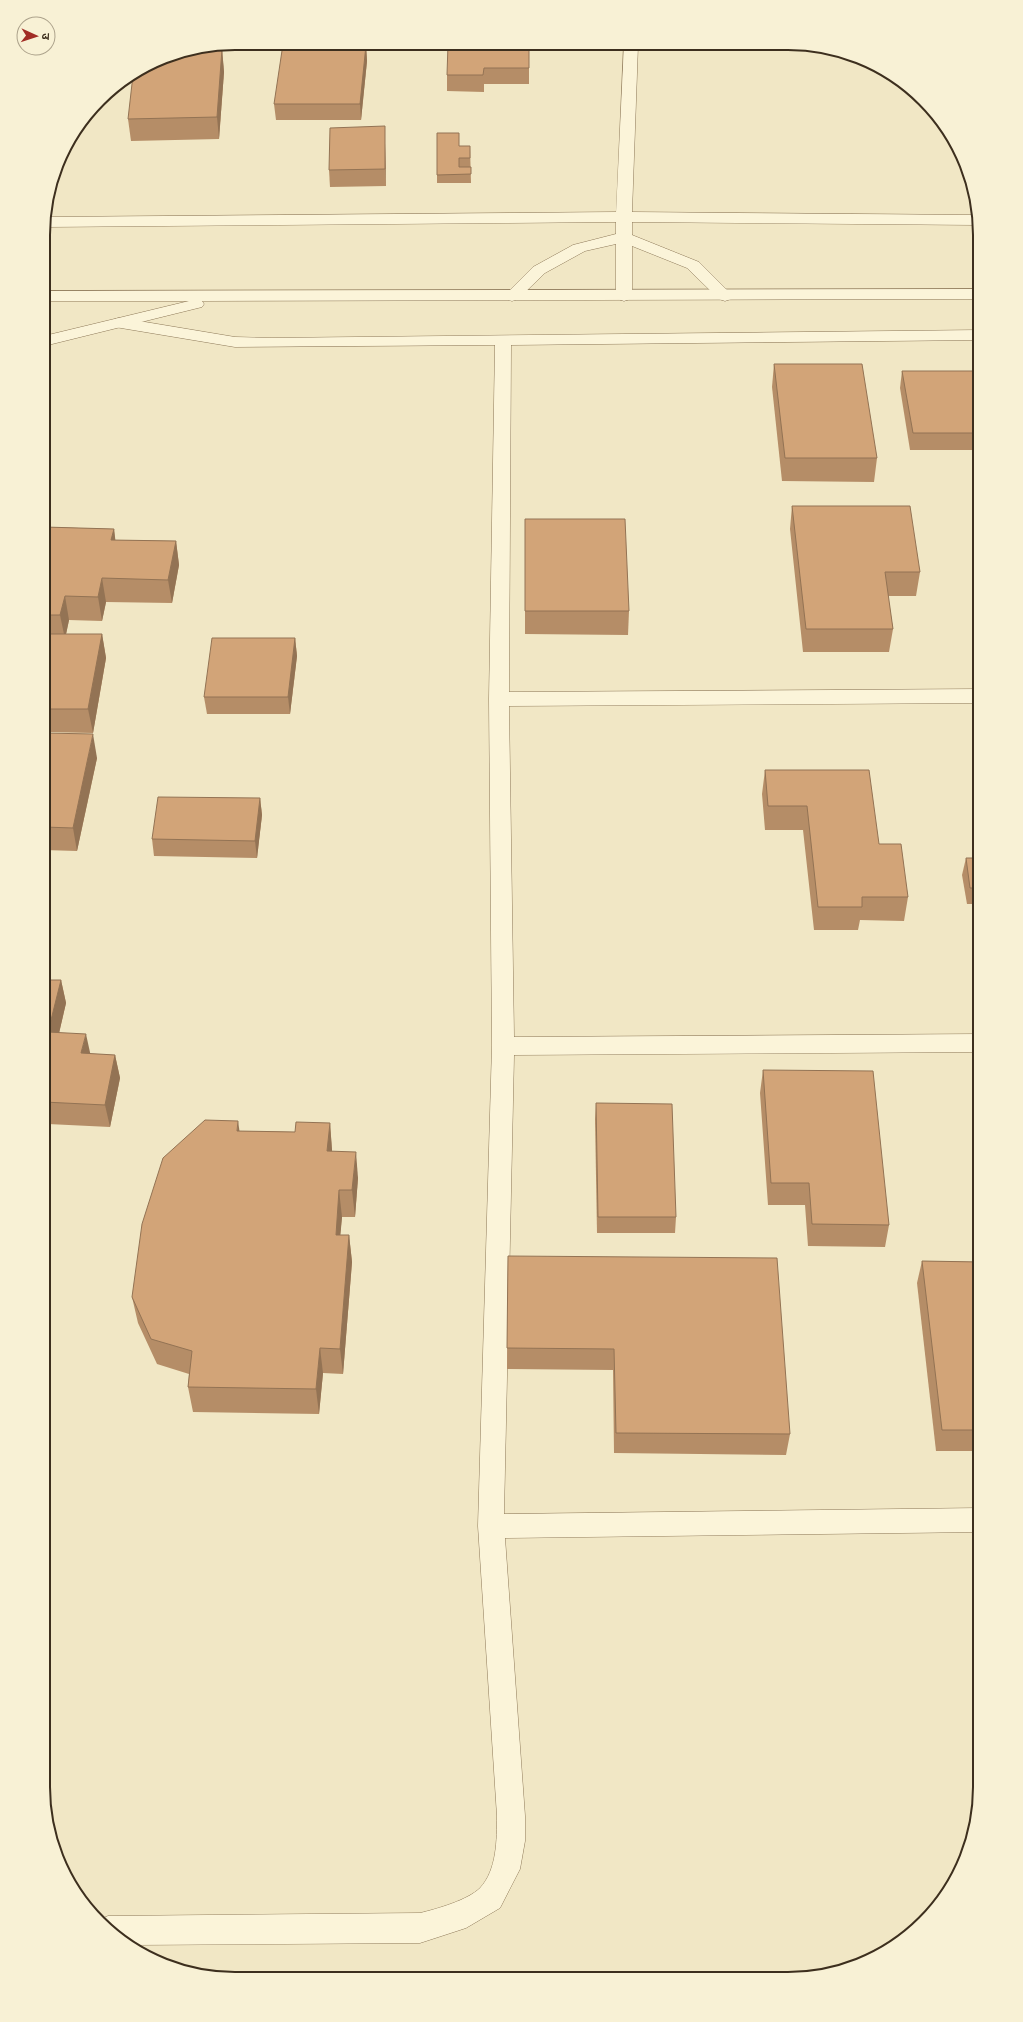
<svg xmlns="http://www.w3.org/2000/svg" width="1023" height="2022" font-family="'Playfair Display','Noto Sans Devanagari',serif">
<rect width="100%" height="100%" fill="#f1e7c5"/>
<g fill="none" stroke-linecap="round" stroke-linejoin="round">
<defs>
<g id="minor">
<polygon points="624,45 638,45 632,212 977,215 978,225 632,222 632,235 699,262 733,296 731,299 725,301 719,299 687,268 632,246 632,296 630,299 624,301 618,299 616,296 616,244 585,251 545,273 518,299 512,301 506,299 504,296 533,267 573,245 616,234 616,222 45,227 45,217 616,212"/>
<path d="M121 318 235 337 269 338 980 330V340L511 345 509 692 980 689V703L509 706 514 1037 980 1034V1052L514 1055 504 1514 980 1508V1532L505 1538 525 1816V1841L520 1869 500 1908 466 1928 420 1943 129 1945 108 1932 99 1920 108 1916 420 1913C437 1909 468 1900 480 1888 497 1870 497 1839 497 1816L478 1526 492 1046 489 699 495 345 235 347 115 327 113 323 115 319Z"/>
</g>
<polygon id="tertiary" points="980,289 980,299 202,301 204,304 202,307 44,346 44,336 189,301 45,301 45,291"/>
</defs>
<use href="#minor" stroke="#8e7959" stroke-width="1"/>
<use href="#tertiary" stroke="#8e7959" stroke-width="1"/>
<use href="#minor" fill="#fbf4d9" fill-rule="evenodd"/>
<use href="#tertiary" fill="#fbf4d9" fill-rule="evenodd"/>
</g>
<g fill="#b58d67">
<polygon points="366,45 367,61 361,120 276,120 274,104"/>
<polygon points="529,45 529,84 484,84 484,92 447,91 447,75"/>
<polygon points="222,49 224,72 219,139 131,141 128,119"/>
<polygon points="385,143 386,186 330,187 329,170"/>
<polygon points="459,146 470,146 471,183 437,183 437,175"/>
<polygon points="774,364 877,458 874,482 782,481 772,387"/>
<polygon points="902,371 980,371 980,450 910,450 900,388"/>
<polygon points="792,506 920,572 916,596 888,596 893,629 889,652 803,652 790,529"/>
<polygon points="525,519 629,611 628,635 525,634"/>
<polygon points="44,527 114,529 115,540 176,541 179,565 172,603 106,602 102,621 69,620 66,634 102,634 106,658 93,733 44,732"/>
<polygon points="295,638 297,656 290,714 207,714 204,697"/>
<polygon points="44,733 97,758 77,851 44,850"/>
<polygon points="765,770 879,844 908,897 904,921 860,920 858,930 814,930 803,830 765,830 762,794"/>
<polygon points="260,798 262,815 257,858 154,856 152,839"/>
<polygon points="966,858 980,858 980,904 967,904 962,875"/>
<polygon points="44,980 61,980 66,1003 59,1033 90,1054 115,1055 120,1078 110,1127 48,1124 44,1107"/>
<polygon points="763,1070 889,1225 885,1247 808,1246 805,1205 768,1205 760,1093"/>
<polygon points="596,1103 676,1217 675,1233 597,1233 595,1119"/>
<polygon points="330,1123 332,1151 358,1178 355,1217 342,1217 340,1235 349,1235 352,1262 343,1374 323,1373 319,1414 193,1412 188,1387 189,1374 157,1364 138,1323 132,1297 240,1131 295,1132"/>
<polygon points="508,1256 790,1434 786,1455 614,1453 613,1370 507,1369"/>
<polygon points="922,1261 980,1262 980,1451 936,1451 917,1283"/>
</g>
<g fill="#937354">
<polygon points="366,45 367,61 361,120 360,104"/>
<polygon points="222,49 224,72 219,139 217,117"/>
<polygon points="385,126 385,143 386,186 385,169"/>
<polygon points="114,529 117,553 111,540"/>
<polygon points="176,541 179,565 172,603 168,580"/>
<polygon points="102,578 106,602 102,621 98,597"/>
<polygon points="65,596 69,620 65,639 60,615"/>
<polygon points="102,634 106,658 93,733 88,709"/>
<polygon points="295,638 297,656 290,714 288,697"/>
<polygon points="93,734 97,758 77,851 73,828"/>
<polygon points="260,798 262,815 257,858 255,841"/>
<polygon points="61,980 66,1003 54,1055 48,1032"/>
<polygon points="86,1034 91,1057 81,1053"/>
<polygon points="115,1055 120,1078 110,1127 105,1105"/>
<polygon points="238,1121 242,1148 237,1131"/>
<polygon points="330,1123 332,1150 330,1178 327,1151"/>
<polygon points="356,1152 358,1178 355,1217 352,1190"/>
<polygon points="339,1190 342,1217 338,1262 336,1235"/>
<polygon points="349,1235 352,1262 343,1374 340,1349"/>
<polygon points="320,1348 323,1373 319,1414 316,1389"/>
</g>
<g fill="#d2a478" stroke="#937354">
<polygon points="283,44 366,45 360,104 274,104"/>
<polygon points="448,44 529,45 529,68 484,68 483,75 447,75"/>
<polygon points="222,49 217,117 128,119 133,75 161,58 202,50"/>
<polygon points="385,126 385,169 329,170 330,128"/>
<polygon points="437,133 459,133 459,146 470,146 470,158 459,158 459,167 471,167 471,174 437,175"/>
<polygon points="774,364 862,364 877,458 785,458"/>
<polygon points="902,371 980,371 980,433 913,433"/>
<polygon points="792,506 910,506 920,572 885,572 893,629 806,629"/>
<polygon points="525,519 625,519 629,611 525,611"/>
<polygon points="44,527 114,529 111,540 176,541 168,580 102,578 98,597 65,596 60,615 44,615"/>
<polygon points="44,634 102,634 88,709 44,709"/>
<polygon points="212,638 295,638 288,697 204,697"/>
<polygon points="44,733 93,734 73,828 44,827"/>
<polygon points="765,770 869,770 879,844 901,844 908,897 862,897 862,907 818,907 807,806 768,806"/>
<polygon points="158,797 260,798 255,841 152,839"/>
<polygon points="966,858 980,858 980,888 970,888"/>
<polygon points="44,980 61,980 48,1032 86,1034 81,1053 115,1055 105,1105 44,1102 44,1096 47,1081 44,1080"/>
<polygon points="763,1070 873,1071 889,1225 812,1224 809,1183 771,1183"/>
<polygon points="596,1103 672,1104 676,1217 598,1217"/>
<polygon points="205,1120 238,1121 237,1131 295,1132 296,1122 330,1123 327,1151 356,1152 352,1190 339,1190 336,1235 349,1235 340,1349 320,1348 316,1389 188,1387 192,1351 151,1339 132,1297 142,1224 163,1158"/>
<polygon points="508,1256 777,1258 790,1434 616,1433 614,1349 507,1348"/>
<polygon points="922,1261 980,1262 980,1430 942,1430"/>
</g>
<path d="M0 0H1023V2022H0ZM235 50H788A185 185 0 0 1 973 235V1787A185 185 0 0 1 788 1972H235A185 185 0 0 1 50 1787V235A185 185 0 0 1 235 50Z" fill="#f8f1d5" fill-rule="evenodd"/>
<path fill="none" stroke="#3d2f1e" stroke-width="2" d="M235 50H788A185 185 0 0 1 973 235V1787A185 185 0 0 1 788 1972H235A185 185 0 0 1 50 1787V235A185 185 0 0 1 235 50Z"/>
<g transform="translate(36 36) rotate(93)"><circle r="19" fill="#f8f1d5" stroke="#ada38c"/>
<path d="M0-3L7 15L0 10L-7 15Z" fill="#a12d25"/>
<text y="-6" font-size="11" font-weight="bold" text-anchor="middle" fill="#3d2f1e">उ</text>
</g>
</svg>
